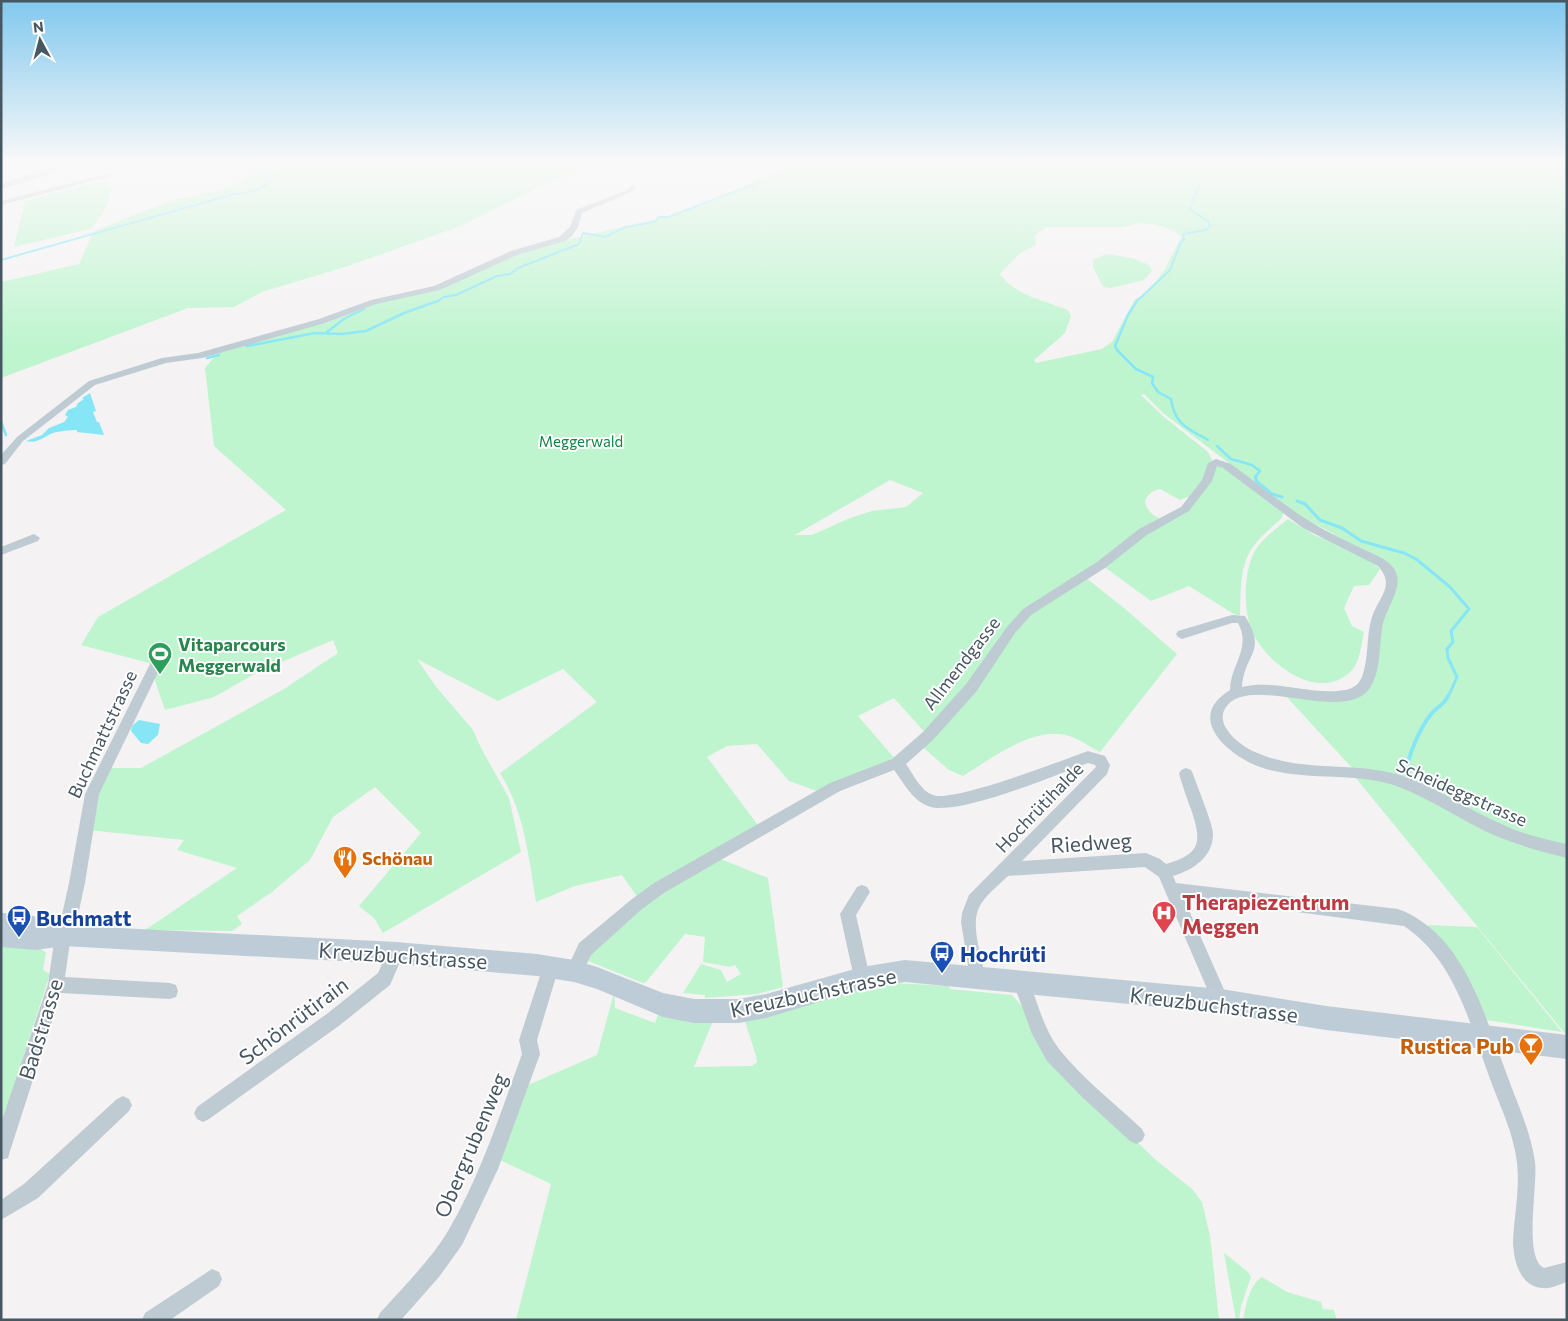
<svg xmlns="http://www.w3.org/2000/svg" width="1568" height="1321" font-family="Commissioner,sans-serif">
<rect width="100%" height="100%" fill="#f4f2f2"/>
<g fill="#bef5cf" fill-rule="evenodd">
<path d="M259 162H617L552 181 458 227 348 266 262 292 234 307 188 308 1 378V282L79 264 94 231C122 221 150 207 179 199 201 193 226 192 245 178L242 172 250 166Z"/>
<path d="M816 162H1567V1036L1355 777 1353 769 1285 695 1365 691 1394 573 1336 538 1334 534 1278 505 1230 464 1163 413 1144 394 1141 395 1164 417 1208 452 1212 460 1207 476 1191 499 1187 497 1180 500 1160 489C1152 491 1148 494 1145 501 1147 512 1153 515 1162 520L1086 578 1124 608 1177 654 1100 752C1090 747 1079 739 1069 736 1034 725 991 759 963 776L949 770 919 744 928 736 894 698 858 716 896 760 817 791 789 781 757 744 727 746 707 757 760 828 638 898 622 875 575 886 536 902C529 858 524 811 500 773L597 702 563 669 498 701 417 659 437 688 473 730 481 748 509 798 521 852 383 933 374 918 359 906 421 833 375 787 333 817 310 860 272 892 237 916 242 924 232 931 145 930 237 868 177 850 184 840 88 830 91 810 108 768H141L284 689 338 653 333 640 256 673 214 697 165 710 149 663 81 645 98 617 286 510 214 446 205 368 221 349 328 322 372 304 434 291 505 258 557 242 670 216 751 183 756 177ZM1140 223C1155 224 1170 226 1181 237L1165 269 1146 294 1135 299 1112 342 1102 349 1036 363 1034 360 1065 333 1071 316 1068 310C1045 301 1014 295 1000 274L1019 254 1036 245 1035 235 1046 227H1123ZM890 480 923 493 906 507 872 511 850 518 812 535H795Z"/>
<polygon points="107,180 112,187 109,200 102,215 90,229 14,247 25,201"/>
<polygon points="1106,254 1132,258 1149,265 1152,271 1144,280 1111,288 1103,287 1093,267 1093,260"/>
<path d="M1219 464 1283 513 1282 518C1273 526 1263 534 1256 543 1239 562 1241 591 1240 615L1237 616 1189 586 1151 601 1103 566 1141 535 1184 512 1213 465Z"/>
<path d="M1288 519 1316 536 1338 543 1367 557 1380 569 1369 585 1354 586 1344 608 1352 626 1364 632C1361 646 1360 665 1348 674 1317 699 1273 667 1256 639 1243 618 1243 580 1252 557 1258 541 1275 530 1288 519Z"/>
<polygon points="718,858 768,878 783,987 757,994 705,998 705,995 683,993 701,964 721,970 727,982 741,974 735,965 730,967 703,962 705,937 685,934 646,982 643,983 588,961 587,958 630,915"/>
<polygon points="1427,925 1477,927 1562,1032 1487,1020 1470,981"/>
<path d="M1 944C14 945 37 943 46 953L43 970 50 974 1 1126Z"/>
<polygon points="892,983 949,986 950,989 1012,995 1029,1014 1072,1080 1157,1161 1192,1189 1202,1202 1210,1236 1219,1320 516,1320 551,1184 498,1159 528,1085 597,1055 614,993 615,1008 655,1023 659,1013 712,1023 694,1067 752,1066 757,1062 756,1056 744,1018 869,985"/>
<polygon points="1224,1253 1248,1272 1251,1277 1241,1306 1239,1320 1236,1320"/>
<path d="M1262 1277 1287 1292 1321 1302 1323 1309 1334 1310 1337 1320H1243C1246 1306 1249 1285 1262 1277Z"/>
</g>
<g fill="#87e6f6">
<path d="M90 393 96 411 93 412 97 422H99L104 435 77 432V430C70 430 60 431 53 433 43 437 38 444 26 441L42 435 49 428 64 422 68 417 65 415 68 410 76 407 78 403 84 399 82 398Z"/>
<polygon points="139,720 160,724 158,735 148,744 141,743 131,731 132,726"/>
</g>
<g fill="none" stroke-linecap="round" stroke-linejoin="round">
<g stroke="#87e6f6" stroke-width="2">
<polyline points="1192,202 1199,186"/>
<polyline points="1191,206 1189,209 1206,220"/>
<path d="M1 260 234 194C251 192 264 190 275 176L267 171 265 167 273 162"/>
<polyline points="436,302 444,297 456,295 497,276 510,274 518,268 579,244 583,233 605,237 626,227 654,222 659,217 668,217 763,181"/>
<polyline points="1136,302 1170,270 1181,242 1184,240 1183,234 1206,230 1210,226 1208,221"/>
</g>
<g stroke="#87e6f6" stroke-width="2.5">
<path d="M1137 301 1128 315 1115 346 1117 350 1136 369 1153 377 1152 383 1158 392 1171 399C1175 425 1187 428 1208 440"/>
<polyline points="327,332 344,319 364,309"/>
<polyline points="247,346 315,333 342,334 366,331 404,313 438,301"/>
<polyline points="207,358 219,355"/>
<polyline points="1,422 6,435"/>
<polyline points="1217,446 1231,459 1252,465 1260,471 1255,477"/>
</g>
<g stroke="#87e6f6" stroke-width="3">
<polyline points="1256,476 1256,481 1272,494 1282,497"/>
<polyline points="1297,501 1305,504 1320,520 1342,528 1361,541 1404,553 1416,559 1450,587 1469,609 1451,631 1453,642 1447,649 1448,658 1457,677 1448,697"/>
</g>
<path stroke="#87e6f6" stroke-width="4" d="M1407 766C1411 749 1421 726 1432 713 1438 706 1444 705 1448 696"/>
<g fill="#bfcbd3" fill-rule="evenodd">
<polygon points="110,173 113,175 112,176 1,205 1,201"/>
<polygon points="633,185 636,187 629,193 582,213 578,227 572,236 565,241 517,255 440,290 376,304 325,323 202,358 166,363 95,385 23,441 5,464 1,465 1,455 17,437 89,381 162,358 198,353 319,319 371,300 434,286 511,251 559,237 570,227 576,210 625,191"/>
<path d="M1216 459 1231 464C1257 483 1283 505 1311 522 1328 533 1347 541 1365 550 1377 556 1394 561 1397 576 1401 591 1384 612 1382 629 1379 648 1381 671 1370 688 1345 725 1250 673 1226 707 1213 725 1241 746 1255 752 1300 773 1353 761 1400 775 1434 786 1464 807 1497 822 1519 833 1543 839 1567 844V858C1539 851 1513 844 1487 832 1458 818 1430 799 1399 787 1346 767 1282 789 1234 753 1225 746 1217 739 1212 727 1206 710 1216 699 1230 690 1230 665 1252 648 1238 623H1232L1182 639 1178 637 1176 634 1178 631 1232 615 1245 616C1268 652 1244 654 1242 687 1276 679 1311 696 1345 690 1353 689 1359 684 1362 677 1369 658 1366 636 1372 617 1379 596 1396 586 1378 566L1303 528 1223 468 1217 466 1212 481 1189 511 1147 535 1105 568 1031 615 1015 633 976 692 933 740 906 764C913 774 921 791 933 795 953 803 1063 760 1088 751L1105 756 1110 765 1107 774 1022 861 1146 853 1160 859 1166 864C1200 854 1202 843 1192 812 1187 799 1183 787 1179 774L1181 770 1186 768 1191 770 1193 774C1197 786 1213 824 1213 834 1213 857 1193 870 1173 876L1176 883 1398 909C1465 934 1484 1015 1507 1075 1517 1103 1531 1132 1535 1162 1538 1185 1523 1258 1544 1268L1567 1262V1282C1560 1284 1551 1289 1543 1288 1520 1287 1514 1261 1513 1243 1514 1216 1520 1189 1517 1163 1514 1134 1500 1106 1490 1079 1470 1024 1455 960 1404 926L1183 897 1229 1001 1227 1007 1221 1009 1215 1007 1159 877 1145 867 1008 876C1000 884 987 894 981 904 968 924 983 957 985 978L983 984 977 986 971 984 961 922 962 913 969 895 1096 767 1095 765 1088 763C1058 774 955 818 928 806 912 800 904 783 894 770L840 791 664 893 642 909 591 955 580 977 574 979 568 977 566 971 579 943 632 899 654 883 830 783 892 759 923 732 966 684 1007 627 1023 609 1097 562 1139 529 1181 507 1202 480 1208 463Z"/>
<polygon points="34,534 40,538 38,541 1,555 1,547"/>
<polygon points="155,661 159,663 161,666 99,794 85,883 78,915 71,935 65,977 170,983 176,985 178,991 176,997 170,999 61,993 10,1151 8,1158 1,1160 1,1123 48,984 55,935 62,915 69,883 85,794 149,666 151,663"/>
<polygon points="862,885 867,887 870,892 856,915 870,978 868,984 862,986 856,984 854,978 840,914 857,887"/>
<polygon points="396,945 402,947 404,953 390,985 340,1025 209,1119 203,1122 197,1119 194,1113 197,1107 328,1013 378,973 390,947"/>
<path d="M551 959 557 961 559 967 537 1040 540 1054 498 1169 462 1245 439 1277 401 1320H377L380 1313C403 1287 430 1261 448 1231 481 1175 500 1114 522 1054L519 1040 543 967 545 961Z"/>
<path d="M1021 974 1027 976C1037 1000 1043 1028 1059 1049 1082 1078 1115 1104 1142 1129L1145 1135 1142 1141 1136 1144 1130 1141 1083 1098 1047 1061 1032 1034 1013 982 1015 976Z"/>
<polygon points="123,1096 129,1099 132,1105 129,1111 38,1198 1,1220 1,1200 24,1184 117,1099"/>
<polygon points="212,1269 219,1272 222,1279 219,1286 170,1320 142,1320 145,1313"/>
</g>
<g fill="#beccd7" fill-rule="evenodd">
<polygon points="60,162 73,162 47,175 1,189 1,183 41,171"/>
<polygon points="1,913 27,914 61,925 396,942 537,954 574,960 597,967 663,993 694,999 739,999 766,994 862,967 905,960 1221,989 1326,1006 1567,1035 1567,1059 1326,1030 1221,1013 905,982 862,989 766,1018 739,1023 694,1023 663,1017 597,989 574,982 537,976 396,964 63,946 36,950 1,947"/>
</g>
</g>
<linearGradient id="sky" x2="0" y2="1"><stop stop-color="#81c8ee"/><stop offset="0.47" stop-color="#faf9f9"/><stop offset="1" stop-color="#faf9f9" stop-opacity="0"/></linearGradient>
<rect width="1568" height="347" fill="url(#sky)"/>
<defs>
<symbol id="stadium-pin" viewBox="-11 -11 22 30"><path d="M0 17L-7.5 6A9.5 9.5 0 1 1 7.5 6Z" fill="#2e9e5b" stroke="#fff"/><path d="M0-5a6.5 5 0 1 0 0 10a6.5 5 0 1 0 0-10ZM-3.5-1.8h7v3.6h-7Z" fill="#fff"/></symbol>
<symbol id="restaurant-pin" viewBox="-11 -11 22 30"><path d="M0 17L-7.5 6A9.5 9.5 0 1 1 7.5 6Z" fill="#e8710a" stroke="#fff"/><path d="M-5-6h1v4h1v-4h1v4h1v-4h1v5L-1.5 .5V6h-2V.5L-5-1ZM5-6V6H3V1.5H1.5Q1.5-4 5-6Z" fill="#fff"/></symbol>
<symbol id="hospital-pin" viewBox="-11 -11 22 30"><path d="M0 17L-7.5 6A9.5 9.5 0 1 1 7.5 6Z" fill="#e0444e" stroke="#fff"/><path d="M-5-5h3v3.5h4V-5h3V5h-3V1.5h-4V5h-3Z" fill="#fff"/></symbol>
<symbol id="bus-pin" viewBox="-11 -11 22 30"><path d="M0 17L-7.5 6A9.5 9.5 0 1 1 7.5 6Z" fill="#1a4fb4" stroke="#fff"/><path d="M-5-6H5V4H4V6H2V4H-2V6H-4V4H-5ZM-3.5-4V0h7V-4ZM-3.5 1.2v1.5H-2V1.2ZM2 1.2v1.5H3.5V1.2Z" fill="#fff"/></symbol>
<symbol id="bar-pin" viewBox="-11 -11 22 30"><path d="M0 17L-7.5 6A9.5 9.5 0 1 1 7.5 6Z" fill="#e8710a" stroke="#fff"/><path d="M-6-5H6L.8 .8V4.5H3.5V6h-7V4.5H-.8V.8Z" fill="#fff"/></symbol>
</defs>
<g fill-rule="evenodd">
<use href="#stadium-pin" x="146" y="640" width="28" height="38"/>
<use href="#restaurant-pin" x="331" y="844" width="28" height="38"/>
<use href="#hospital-pin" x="1150" y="899" width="28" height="38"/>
<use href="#bus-pin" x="5" y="903" width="28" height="38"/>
<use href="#bus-pin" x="928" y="939" width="28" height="38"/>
<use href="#bar-pin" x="1517" y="1031" width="28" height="38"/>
</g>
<g text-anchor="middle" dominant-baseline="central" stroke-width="4" stroke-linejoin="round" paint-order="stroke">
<g font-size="15" fill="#0e8842" stroke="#fff">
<text x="581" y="441">Meggerwald</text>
</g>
<g font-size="18" font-weight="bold" fill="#27864d" stroke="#fff" text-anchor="start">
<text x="178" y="644">Vitaparcours<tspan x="178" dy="21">Meggerwald</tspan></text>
</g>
<g font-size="18" fill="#475762" stroke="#fff">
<text transform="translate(961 663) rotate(-52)">Allmendgasse</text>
<text transform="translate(102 734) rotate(-65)">Buchmattstrasse</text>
<text transform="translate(1462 792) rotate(24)">Scheideggstrasse</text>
<text transform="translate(1039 807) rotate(-46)">Hochrütihalde</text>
</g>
<g font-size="18" font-weight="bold" fill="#c56008" stroke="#fff" text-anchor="start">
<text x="362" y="858">Schönau</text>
</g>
<g font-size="21" fill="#475762" stroke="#fff">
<text transform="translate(1091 842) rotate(-4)">Riedweg</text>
<text transform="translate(403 955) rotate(4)">Kreuzbuchstrasse</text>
<text transform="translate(813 992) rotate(-12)">Kreuzbuchstrasse</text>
<text transform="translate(1214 1004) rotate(7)">Kreuzbuchstrasse</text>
<text transform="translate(293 1020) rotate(-37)">Schönrütirain</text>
<text transform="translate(40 1029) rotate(-73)">Badstrasse</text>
<text transform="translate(470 1145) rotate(-67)">Obergrubenweg</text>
</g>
<g font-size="21" font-weight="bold" fill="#be3a42" stroke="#fff" text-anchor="start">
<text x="1182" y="901">Therapiezentrum<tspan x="1182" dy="24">Meggen</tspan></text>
</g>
<g font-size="21" font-weight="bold" fill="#164399" stroke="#fff" text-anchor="start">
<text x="36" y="917">Buchmatt</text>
<text x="960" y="953">Hochrüti</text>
</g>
<g font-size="21" font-weight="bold" fill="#c56008" stroke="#fff" text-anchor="end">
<text x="1514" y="1045">Rustica Pub</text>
</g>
</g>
<rect width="1568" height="1321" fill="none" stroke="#475762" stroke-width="5"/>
<g transform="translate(40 40) rotate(353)" stroke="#ffffff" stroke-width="4" paint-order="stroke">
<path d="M0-4L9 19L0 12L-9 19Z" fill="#475762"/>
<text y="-8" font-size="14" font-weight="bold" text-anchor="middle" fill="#475762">N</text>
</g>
</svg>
